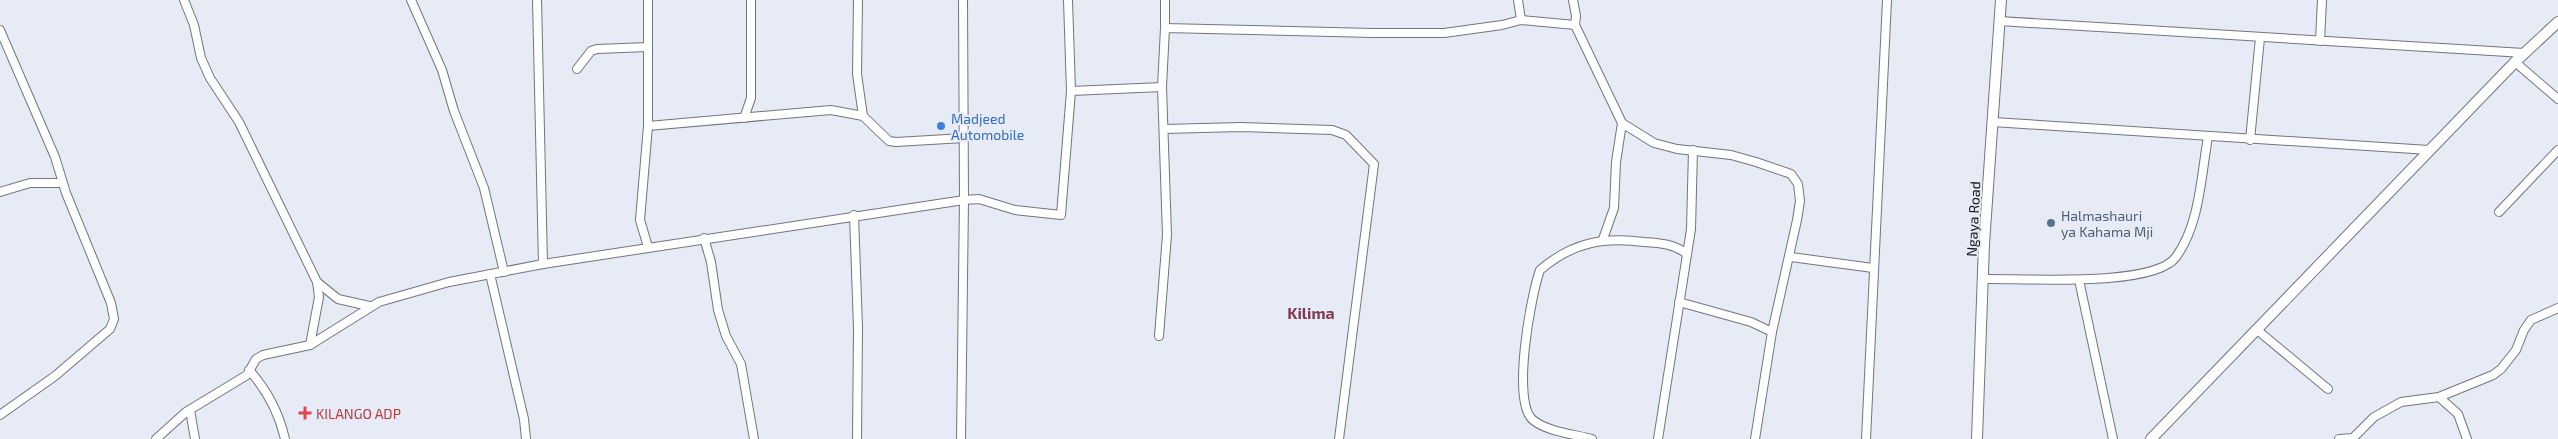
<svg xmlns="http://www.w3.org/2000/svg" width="2558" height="439" font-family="'Exo 2',sans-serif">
<rect width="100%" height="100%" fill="#e6ebf5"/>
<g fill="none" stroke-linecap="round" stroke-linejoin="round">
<defs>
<g id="street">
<polyline points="184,0 194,25 201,58 210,78 239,122 317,282 338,299 369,306"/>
<polyline points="411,0 442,70 454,111 484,188 504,272"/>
<polyline points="537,0 543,264"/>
<polyline points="858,0 857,74 863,116"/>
<polyline points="1068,0 1071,91"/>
<polyline points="1518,0 1521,20"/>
<polyline points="1573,0 1576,16 1575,25 1622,123 1654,143 1677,149 1731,155 1756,162 1791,174 1798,184 1800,201 1797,220 1772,332 1755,439"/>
<polyline points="1999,21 2524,53"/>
<polyline points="1165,28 1165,0"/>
<polyline points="0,30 55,157 66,193 111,303 114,319 110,329 55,376 0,415"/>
<polyline points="2320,41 2322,0"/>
<polyline points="2515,62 2558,99"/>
<polyline points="577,69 591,51 597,49 648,47"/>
<polyline points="744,118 751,98 751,0"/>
<polyline points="1993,122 2429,150"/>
<polyline points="648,126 831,110 863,116 889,141 896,142 964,138"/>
<polyline points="1164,129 1241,127 1332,130 1346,135 1374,164 1339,439"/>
<polyline points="2250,140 2260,38"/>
<polyline points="0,192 30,183 62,183"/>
<polyline points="2499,212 2558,150"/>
<polyline points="854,215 858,328 857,439"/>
<polyline points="704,238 711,262 718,310 726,336 741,364 754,439"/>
<polyline points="1603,239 1614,208 1616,162 1622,123"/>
<polyline points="648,247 640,220 648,126 648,0"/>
<polyline points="1791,257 1873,268"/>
<polyline points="490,274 524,419 526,439"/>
<path d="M1983 279C2021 278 2154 288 2176 257 2200 224 2201 176 2208 137"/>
<polyline points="2079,280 2113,439"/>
<polyline points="1679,302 1751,322 1772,332"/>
<polyline points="2256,329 2328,389"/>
<polyline points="1159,336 1167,235 1162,87"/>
<polyline points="310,345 319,297 317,282"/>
<path d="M249 370C267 390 279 413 285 439"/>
<polyline points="2439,397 2458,414 2467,439"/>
<polyline points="190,410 195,439"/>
<polyline points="156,439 186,412 247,375 256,359 263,355 310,345 379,302 449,282 543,264 964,200 979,199 1015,210 1061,215 1071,91 1162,87 1165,28 1373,33 1444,33 1502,25 1521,20 1575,25"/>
<polyline points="961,439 964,200 963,0"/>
<path d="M1592 439C1574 434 1548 432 1533 420 1511 402 1531 295 1540 270 1573 242 1603 237 1644 242 1661 243 1674 244 1687 254"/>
<polyline points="1658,439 1691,229 1693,150"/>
<polyline points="1866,439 1887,0"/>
<polyline points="2339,439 2353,438 2374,417 2401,402 2439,397 2493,375 2501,369 2516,350 2524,330 2531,320 2558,308"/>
</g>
<g id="secondary">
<polyline points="1977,439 1984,244 2001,0"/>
<polyline points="2151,439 2515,62 2558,22"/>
</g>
</defs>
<use href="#street" stroke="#71757e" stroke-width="10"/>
<use href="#secondary" stroke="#71757e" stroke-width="12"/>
<use href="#street" stroke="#fff" stroke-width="8"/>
<use href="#secondary" stroke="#fff" stroke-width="10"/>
</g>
<circle fill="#3f7fe0" stroke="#e6ebf5" stroke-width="2" cx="941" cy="126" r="5"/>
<circle fill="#5c6f8a" stroke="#e6ebf5" stroke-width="2" cx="2051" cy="223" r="5"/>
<path fill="#e0444e" stroke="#e6ebf5" stroke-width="2" d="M302.5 405.5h5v5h5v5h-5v5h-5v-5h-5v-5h5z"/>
<g text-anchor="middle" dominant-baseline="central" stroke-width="4" stroke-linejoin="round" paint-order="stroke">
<g font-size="14" fill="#366cbe" stroke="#e6ebf5" text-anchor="start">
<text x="951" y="118">Madjeed<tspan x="951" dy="16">Automobile</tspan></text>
</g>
<g font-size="14" fill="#4e5e75" stroke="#e6ebf5" text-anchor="start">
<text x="2061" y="215">Halmashauri<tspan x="2061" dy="16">ya Kahama Mji</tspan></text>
</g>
<g font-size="14" fill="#16171b" stroke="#e6ebf5">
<text transform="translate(1973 219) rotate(-87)">Ngaya Road</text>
</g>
<g font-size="14" fill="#be3a42" stroke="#e6ebf5" text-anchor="start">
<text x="316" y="413">KILANGO ADP</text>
</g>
<g font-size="16" font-weight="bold" fill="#7f3951" stroke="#e6ebf5">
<text x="1311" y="312">Kilima</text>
</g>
</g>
</svg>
